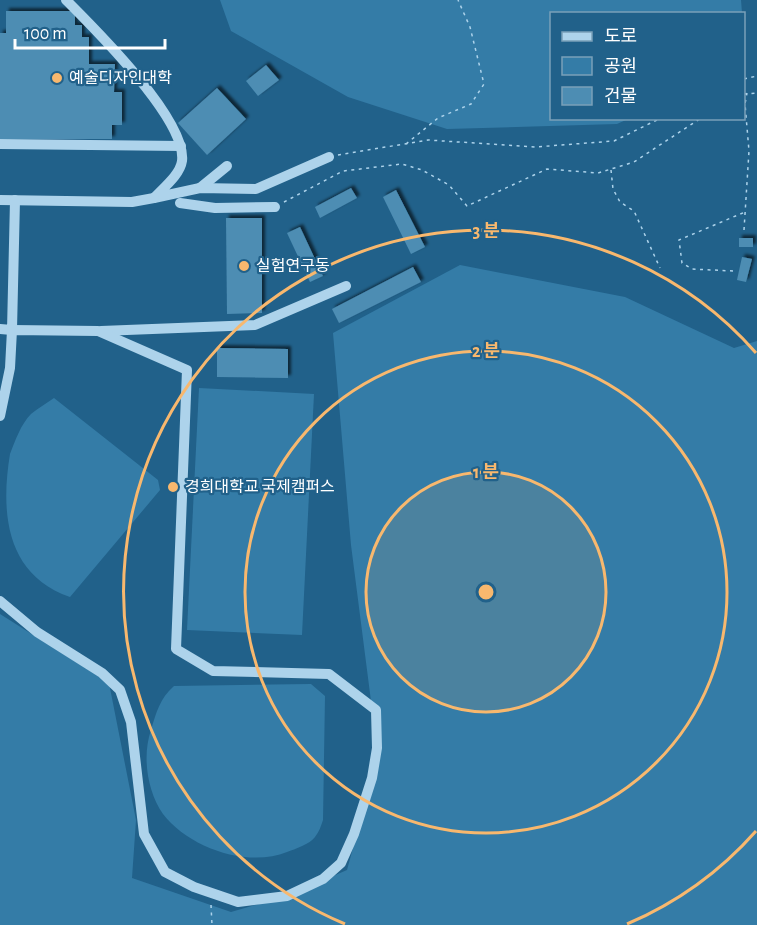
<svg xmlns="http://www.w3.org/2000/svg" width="757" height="925" font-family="'Alegreya Sans','Noto Sans KR',sans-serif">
<defs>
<filter id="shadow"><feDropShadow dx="3" dy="-3" stdDeviation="1.5" flood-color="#0009"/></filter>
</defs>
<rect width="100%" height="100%" fill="#21618a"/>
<g fill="#347ca7">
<polygon points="220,0 741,0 742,13 552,14 552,118 628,119 617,124 447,129 348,97 231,31"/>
<polygon points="460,265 625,297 734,348 757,341 757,925 0,925 0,614 109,683 136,820 132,878 231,912 287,896 347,870 372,778 377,748 351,545 333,333"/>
<polygon points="199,388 314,394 302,635 187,630"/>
<path d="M54 398 158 480 160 490 70 597C7 575 0 515 10 454 15 441 21 424 31 414 38 408 47 403 54 398Z"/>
<path d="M311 684 325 696 323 820C321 826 319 832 315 837 310 844 295 849 287 852 248 868 189 848 163 814 147 791 142 756 151 730 156 713 160 698 174 686Z"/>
</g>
<g fill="#4d8db3" filter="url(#shadow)">
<polygon points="6,11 75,11 75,25 82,25 82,37 89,37 89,64 115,64 114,92 122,92 122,125 112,125 112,139 0,139 0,33 6,33"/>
<polygon points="266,65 279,80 258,96 246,81"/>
<polygon points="217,88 246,119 207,155 178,123"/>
<polygon points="351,188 357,198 320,218 315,207"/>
<polygon points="396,190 425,247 411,254 383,197"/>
<polygon points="226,218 262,218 262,313 227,314"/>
<polygon points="300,227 323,276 310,282 287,233"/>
<rect x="739" y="238" width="14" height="9"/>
<polygon points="742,257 752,259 746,282 737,280"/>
<polygon points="413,267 421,282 339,323 332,309"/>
<polygon points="217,348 288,349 288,378 217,377"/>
</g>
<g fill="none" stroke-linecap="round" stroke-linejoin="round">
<g stroke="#add3eb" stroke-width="1.5" stroke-dasharray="3 4.5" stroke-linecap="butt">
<polyline points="744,79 757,76"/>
<polyline points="744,94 757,93"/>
<polyline points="406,144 438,118 471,104 484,84 470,27 458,0"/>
<polyline points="338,155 428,140 535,147 614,141 661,118"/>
<polyline points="611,170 613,189 620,202 634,211 660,268"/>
<polyline points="284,202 343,171 402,164 422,170 449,185 467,206 547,169 598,173 634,162 701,118"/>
<polyline points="744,230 749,151 745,104 747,93"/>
<polyline points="733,271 692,269 682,263 679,240 745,212"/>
<polyline points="211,905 212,925"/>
</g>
<g stroke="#add3eb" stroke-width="10">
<path d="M66 0C95 29 187 120 182 161 180 175 163 188 154 198L200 188 256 189 329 157"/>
<polyline points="0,144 181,146"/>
<polyline points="200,188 227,166"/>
<polyline points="0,200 132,202 154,198"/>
<polyline points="180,203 215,208 275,207"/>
<polyline points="0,329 12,330 15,200"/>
<polyline points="101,331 255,325 346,286"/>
<polyline points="0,416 10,368 12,330 98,331 187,370 176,649 213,671 329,674 376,710 377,748 372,778 354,834 341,863 323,879 287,896 238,902 194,887 165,872 144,834 131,722 120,690 102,673 37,632 0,601"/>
</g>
</g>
<circle cx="486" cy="592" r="120" fill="#f8b86e" fill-opacity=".12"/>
<g fill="none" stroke="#f8b86e" stroke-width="3">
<circle cx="486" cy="592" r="120"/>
<circle cx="486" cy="592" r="241"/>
<path d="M756 831A361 361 0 0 1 627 924M345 924A361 361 0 1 1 756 353"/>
</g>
<g fill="#f8b86e" stroke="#21618a" stroke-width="2">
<circle cx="57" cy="78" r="6"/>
<circle cx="244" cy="266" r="6"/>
<circle cx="173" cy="487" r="6"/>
</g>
<g text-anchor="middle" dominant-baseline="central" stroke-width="4.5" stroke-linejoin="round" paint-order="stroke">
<g font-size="16" fill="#fff" stroke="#21618a" text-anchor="start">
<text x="69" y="78">예술디자인대학</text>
<text x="256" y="266">실험연구동</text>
<text x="185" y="487">경희대학교 국제캠퍼스</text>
</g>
</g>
<circle cx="486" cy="592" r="9" fill="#f8b86e" stroke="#21618a" stroke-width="3"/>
<g font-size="18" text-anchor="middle" font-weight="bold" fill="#f8b86e" stroke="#21618a" stroke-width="4.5" stroke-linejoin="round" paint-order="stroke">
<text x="486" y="237">3 분</text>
<text x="486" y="357">2 분</text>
<text x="486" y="478">1 분</text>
</g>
<rect x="550" y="12" width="195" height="108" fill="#21618a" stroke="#7aa0b9" stroke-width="1.5"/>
<rect x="562" y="32" width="30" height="9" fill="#add3eb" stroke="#7aa0b9" stroke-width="1.5"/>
<text x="604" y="42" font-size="18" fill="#ffffff">도로</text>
<rect x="562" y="57" width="30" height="18" fill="#347ca7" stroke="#7aa0b9" stroke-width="1.5"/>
<text x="604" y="72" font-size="18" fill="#ffffff">공원</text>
<rect x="562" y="87" width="30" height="18" fill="#4d8db3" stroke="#7aa0b9" stroke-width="1.5"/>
<text x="604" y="102" font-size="18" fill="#ffffff">건물</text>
<path d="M15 39v9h150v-9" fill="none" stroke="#ffffff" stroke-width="3"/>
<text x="24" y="39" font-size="18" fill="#ffffff" stroke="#21618a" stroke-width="4.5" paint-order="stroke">100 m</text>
</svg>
